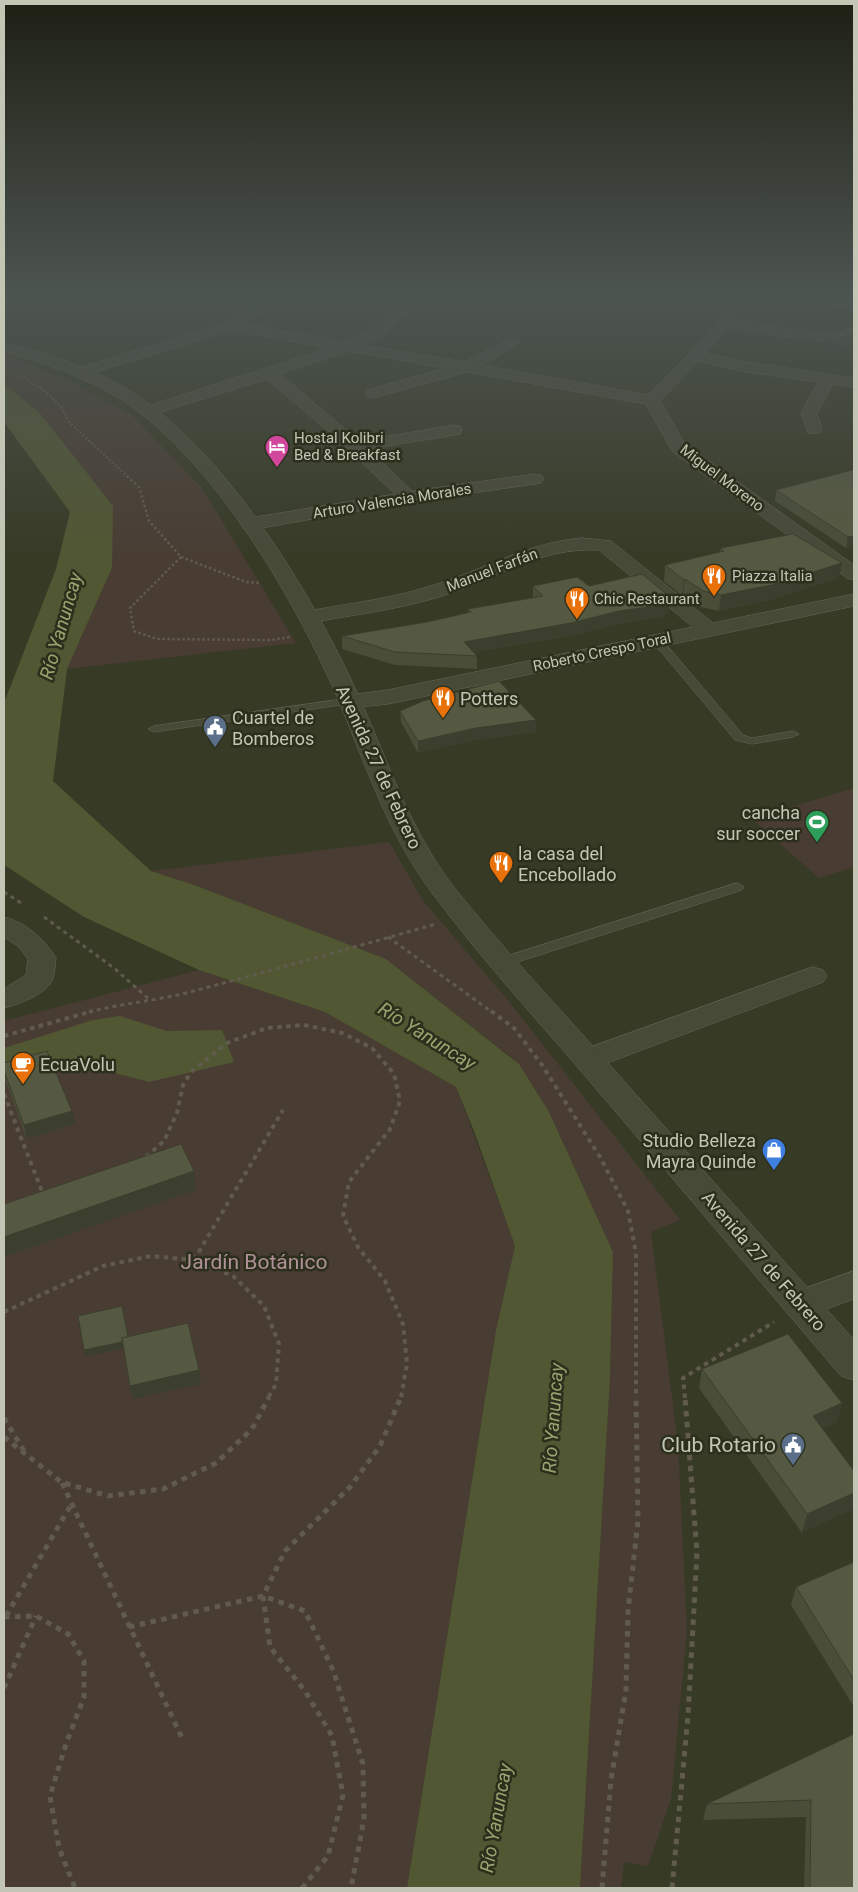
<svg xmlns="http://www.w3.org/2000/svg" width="858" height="1892" font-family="Roboto,sans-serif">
<rect width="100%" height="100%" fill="#373a25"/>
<g fill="#493d33">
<polygon points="4,354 65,379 132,415 202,488 296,643 67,669 112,568 39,412 4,384"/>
<polygon points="854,788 854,867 819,878 752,819"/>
<polygon points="389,842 424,902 511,1004 680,1220 651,1232 678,1444 687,1631 671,1799 648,1866 624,1862 621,1888 580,1888 610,1378 613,1252 549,1112 515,1060 386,959 197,886 151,871"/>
<polygon points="199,970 325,1012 456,1087 515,1246 496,1330 407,1888 4,1888 4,1021"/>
</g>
<g fill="#525733">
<polygon points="4,384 39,412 113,506 112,568 67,669 53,781 151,871 197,886 386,959 519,1064 549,1112 613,1252 610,1378 580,1888 407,1888 496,1330 515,1246 474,1131 456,1087 325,1012 199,970 84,917 4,865 4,703 56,569 70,512 4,422"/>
<polygon points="120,1016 167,1031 222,1030 234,1062 149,1082 111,1072 37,1059 4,1069 4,1048 93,1020"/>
</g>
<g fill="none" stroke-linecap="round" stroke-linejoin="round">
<defs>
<g id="service">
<polygon points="655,638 659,639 671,650 743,735 752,738 793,731 799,734 793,737 752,744 735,740 663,654 650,641 651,639"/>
<polygon points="350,698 354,699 356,701 354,703 154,732 148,729 154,726"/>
<polygon points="737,883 744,887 742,890 508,965 498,965 496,962 498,959"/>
</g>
<g id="minor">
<path d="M274 293H291L243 324 345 342 374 328 413 293H428L384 334 362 345 464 362 512 338 517 339 519 342 517 345 481 365 648 395 690 353 743 293H804L854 301V309L782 298 756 297 735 320C774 326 816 337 854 328V336C815 347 768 333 728 328L705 354 747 362 854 378V388L833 384 817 413 822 429 820 433H808L801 413 818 382 747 372 698 361 660 401 685 444 854 565V580L847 578 672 451 646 404 467 372 373 398 367 396 365 393 367 390 446 368 348 351 280 374 359 441 454 425 460 426 462 430 460 434 454 435 368 449 412 491 535 474 541 475 544 479 541 483 535 484 408 502 250 530 243 528 241 524 243 520 250 518 395 494 334 436 267 379 154 414H142L140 411 142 408 328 348 231 330 86 375H76L73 372 76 369 225 323Z"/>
<path d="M582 538 611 541 713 623 854 594V606L388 704 350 708 342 706 339 701 342 696 388 690 693 627 599 550C537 547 496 580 439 597 396 610 352 615 308 623L301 621 298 617 301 613 308 611C352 603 397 598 440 583 490 567 527 543 582 538Z"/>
<path d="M4 917C27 923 43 938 56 958 55 964 55 972 53 978 49 993 18 1005 4 1008V989L26 975 28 959 18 946 4 937Z"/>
<polygon points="813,967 823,970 827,976 823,982 599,1066 588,1069 577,1066 573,1059 577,1052"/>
<polygon points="854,1271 854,1299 801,1318 789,1314 783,1304 789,1294"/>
</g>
<path id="tertiary" d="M4 343C49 354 95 368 135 394 231 458 317 601 363 706 390 767 412 833 453 886 499 944 550 998 599 1053 684 1149 769 1244 854 1340V1380L841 1376C754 1274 668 1173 581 1071 531 1013 479 956 433 894 390 838 368 771 341 706 298 604 216 462 122 400 86 377 45 363 4 352Z"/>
</defs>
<use href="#service" stroke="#666856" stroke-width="1"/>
<use href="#minor" stroke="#666856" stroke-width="1"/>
<use href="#tertiary" stroke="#666856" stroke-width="1"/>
<polyline stroke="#605b4d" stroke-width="2" stroke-dasharray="2 2" stroke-linecap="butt" points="20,375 46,392 61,407 70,423 128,477"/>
<g stroke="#605b4d" stroke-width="2.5" stroke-dasharray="2.5 2.5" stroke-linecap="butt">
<polyline points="127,476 139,487 149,521 181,557 130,608 134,631 157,639 271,640 290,637"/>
<polyline points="181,557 246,582 260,583"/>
</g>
<g stroke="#605b4d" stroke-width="3" stroke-dasharray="4 4" stroke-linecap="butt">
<polyline points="4,892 24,905"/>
<polyline points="44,917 114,968 151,1001"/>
<polyline points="388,937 492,1012"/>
<path d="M89 1012C120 1004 151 1001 182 994 267 972 351 948 436 924"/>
</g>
<g stroke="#605b4d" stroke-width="4" stroke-dasharray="4.5 4.5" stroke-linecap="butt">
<polyline points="491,1011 514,1028 542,1065 600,1157 628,1211 636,1253 636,1398"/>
<polyline points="4,1036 93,1011"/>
<polyline points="4,1094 43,1194"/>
<polyline points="194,1260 283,1110"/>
<polyline points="4,1312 103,1266 151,1256 194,1260 233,1276 264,1306 279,1344 276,1384 268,1398"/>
<polyline points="685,1398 683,1378 774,1322"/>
</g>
<g stroke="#605b4d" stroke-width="5" stroke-dasharray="5.5 5.5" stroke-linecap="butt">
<polyline points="4,1418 24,1451"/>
<polyline points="4,1437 61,1482 108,1496 163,1489 216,1463 252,1429 269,1397"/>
<polyline points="62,1483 183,1740"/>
<polyline points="6,1616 71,1505"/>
<polyline points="4,1617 36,1616 68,1634 84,1661 84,1697 66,1744 50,1796 59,1848 75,1888"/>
<polyline points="129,1627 263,1596 305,1611 333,1670 363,1764 364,1819 351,1888"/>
<polyline points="4,1688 36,1616"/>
<polyline points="602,1888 611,1780 626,1690 628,1611 638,1521 636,1397"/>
<polyline points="672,1888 688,1716 697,1553 685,1397"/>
</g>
<use href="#service" fill="#484a38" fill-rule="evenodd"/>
<use href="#minor" fill="#484a38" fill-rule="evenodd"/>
<use href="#tertiary" fill="#484a38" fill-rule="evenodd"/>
<polyline stroke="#605b4d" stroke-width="4" stroke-dasharray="4.5 4.5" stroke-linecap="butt" points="146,1157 164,1141 177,1113 183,1085 191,1072 227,1043 267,1028 304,1025 342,1033 372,1048 394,1074 400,1101 390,1129 349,1182 343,1216 358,1247 385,1281 403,1324 407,1363 401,1398"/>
<polyline stroke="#605b4d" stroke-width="5" stroke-dasharray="5.5 5.5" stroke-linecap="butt" points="302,1888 328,1856 343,1795 332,1736 305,1691 270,1647 263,1596 285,1551 350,1487 380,1446 401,1397"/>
</g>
<g fill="#4a4d38">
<polygon points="852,470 854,546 846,548 775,501 776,490"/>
<polygon points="721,548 839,578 770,600 719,611 701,607 683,594 682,596 664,581 665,565 720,552"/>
<polygon points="533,586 589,586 670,597 669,610 662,617 618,624 571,636 474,652 477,656 477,669 395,665 342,649 342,636 427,622 468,613 468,609 533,598"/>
<polygon points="400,711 536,732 476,740 418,753 401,722"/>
<polygon points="4,1063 75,1124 27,1139 4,1077"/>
<polygon points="702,1369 842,1403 837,1422 822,1429 854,1471 802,1533 699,1388"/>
<polygon points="854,1562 854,1707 791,1605 796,1587"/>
<polygon points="854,1734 854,1888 804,1888 806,1817 703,1820 707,1804"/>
</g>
<g fill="#3c3e2e">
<polygon points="854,334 854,347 826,354 828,341"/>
<polygon points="854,536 854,546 846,548 848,537"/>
<polygon points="842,563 839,578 770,600 719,611 721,595"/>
<polygon points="685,579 683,594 682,596 684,580"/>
<polygon points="670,597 669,610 662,617 618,624 571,636 464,654 464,642"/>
<polygon points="536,720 536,732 476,740 418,753 418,741 476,728"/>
<polygon points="72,1111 75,1124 27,1139 24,1125"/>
<polygon points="194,1171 196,1190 4,1257 4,1237"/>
<polygon points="129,1340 130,1347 85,1357 84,1350"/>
<polygon points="199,1370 201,1384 133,1399 130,1386"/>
<polygon points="842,1403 837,1422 808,1436 813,1416"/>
<polygon points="854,1493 854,1509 802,1533 807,1514"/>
</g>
<g fill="#565941" stroke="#3c3e2e">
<polygon points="854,325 854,334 828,341 847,327"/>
<polygon points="852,470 854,471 854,536 848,537 776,490"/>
<polygon points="793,534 842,563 772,585 721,595 703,591 685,579 684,580 665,565 724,551 721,548"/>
<polygon points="642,574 670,597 663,605 619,611 571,623 464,642 477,656 395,652 342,636 427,622 471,612 468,609 543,596 533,586 577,577 589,586"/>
<polygon points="499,681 536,720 476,728 418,741 400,711 423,701"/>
<polygon points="47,1051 72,1111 24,1125 4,1071 4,1063"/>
<polygon points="181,1144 194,1171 4,1237 4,1204"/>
<polygon points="122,1306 128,1337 122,1338 122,1342 84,1350 78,1316"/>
<polygon points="188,1323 199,1370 130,1386 122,1338"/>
<polygon points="788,1334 842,1403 813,1416 854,1471 854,1493 807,1514 702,1369"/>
<polygon points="854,1562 854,1680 796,1587"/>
<polygon points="854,1734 854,1888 810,1888 811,1800 707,1804"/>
</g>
<linearGradient id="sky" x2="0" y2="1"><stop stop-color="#1e2014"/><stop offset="0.53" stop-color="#4d5551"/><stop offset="1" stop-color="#4d5551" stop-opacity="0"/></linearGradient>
<rect width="858" height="558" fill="url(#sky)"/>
<defs>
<symbol id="hotel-pin" viewBox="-11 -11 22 30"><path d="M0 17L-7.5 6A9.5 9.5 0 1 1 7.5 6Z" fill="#d1479c" stroke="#2d2f1d"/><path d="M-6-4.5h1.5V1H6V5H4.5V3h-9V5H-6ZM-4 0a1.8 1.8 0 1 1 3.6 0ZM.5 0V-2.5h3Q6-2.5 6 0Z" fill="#fff"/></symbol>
<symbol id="restaurant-pin" viewBox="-11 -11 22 30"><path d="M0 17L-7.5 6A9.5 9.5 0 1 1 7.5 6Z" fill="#e8710a" stroke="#2d2f1d"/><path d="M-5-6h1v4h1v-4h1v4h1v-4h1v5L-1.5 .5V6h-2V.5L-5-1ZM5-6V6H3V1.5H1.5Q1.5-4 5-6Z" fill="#fff"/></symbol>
<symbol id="civic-pin" viewBox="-11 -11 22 30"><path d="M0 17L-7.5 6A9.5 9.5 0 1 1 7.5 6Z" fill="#5c6f8a" stroke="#2d2f1d"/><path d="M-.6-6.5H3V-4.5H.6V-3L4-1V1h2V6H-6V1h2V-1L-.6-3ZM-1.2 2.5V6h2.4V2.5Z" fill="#fff"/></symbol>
<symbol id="stadium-pin" viewBox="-11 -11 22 30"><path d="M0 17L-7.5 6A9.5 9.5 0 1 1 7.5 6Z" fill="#2e9e5b" stroke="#2d2f1d"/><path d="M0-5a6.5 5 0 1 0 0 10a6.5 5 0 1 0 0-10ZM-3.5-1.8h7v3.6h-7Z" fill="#fff"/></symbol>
<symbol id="cafe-pin" viewBox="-11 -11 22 30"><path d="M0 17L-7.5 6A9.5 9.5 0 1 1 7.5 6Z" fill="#e8710a" stroke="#2d2f1d"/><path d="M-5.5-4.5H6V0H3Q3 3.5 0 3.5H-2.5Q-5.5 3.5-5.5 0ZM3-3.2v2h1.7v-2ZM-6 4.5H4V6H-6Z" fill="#fff"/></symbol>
<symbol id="shop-pin" viewBox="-11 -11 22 30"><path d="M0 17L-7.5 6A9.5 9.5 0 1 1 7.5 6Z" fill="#3f7fe0" stroke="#2d2f1d"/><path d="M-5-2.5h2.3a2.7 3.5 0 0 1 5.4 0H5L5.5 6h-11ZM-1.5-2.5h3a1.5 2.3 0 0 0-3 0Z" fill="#fff"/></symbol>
</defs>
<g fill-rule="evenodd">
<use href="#hotel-pin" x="263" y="433" width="28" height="38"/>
<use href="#restaurant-pin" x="700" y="562" width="28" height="38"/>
<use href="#restaurant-pin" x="563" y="585" width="28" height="38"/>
<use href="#restaurant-pin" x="429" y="684" width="28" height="38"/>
<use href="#civic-pin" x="201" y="713" width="28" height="38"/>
<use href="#stadium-pin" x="803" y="808" width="28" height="38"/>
<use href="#restaurant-pin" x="487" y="849" width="28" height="38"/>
<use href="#cafe-pin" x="9" y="1050" width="28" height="38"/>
<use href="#shop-pin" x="760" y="1136" width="28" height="38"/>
<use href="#civic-pin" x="779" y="1431" width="28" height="38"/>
</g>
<g text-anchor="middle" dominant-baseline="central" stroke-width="5" stroke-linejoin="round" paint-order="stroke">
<g font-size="15" fill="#c3c6b4" stroke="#2d2f1d" text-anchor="start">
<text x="294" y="438">Hostal Kolibri<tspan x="294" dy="17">Bed &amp; Breakfast</tspan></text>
<text x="732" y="576">Piazza Italia</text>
<text x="594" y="599">Chic Restaurant</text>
</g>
<g font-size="15" fill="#c3c6b4" stroke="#2d2f1d">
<text transform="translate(722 478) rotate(37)">Miguel Moreno</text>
<text transform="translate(392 501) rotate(-9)">Arturo Valencia Morales</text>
<text transform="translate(492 570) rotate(-21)">Manuel Farfán</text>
<text transform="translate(602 652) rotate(-12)">Roberto Crespo Toral</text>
</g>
<g font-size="18" fill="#c3c6b4" stroke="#2d2f1d" text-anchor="start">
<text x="460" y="698">Potters</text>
<text x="232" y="717">Cuartel de<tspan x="232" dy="21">Bomberos</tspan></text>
<text x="800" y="812" text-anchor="end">cancha<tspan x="800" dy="21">sur soccer</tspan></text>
<text x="518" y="853">la casa del<tspan x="518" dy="21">Encebollado</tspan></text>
<text x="40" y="1064">EcuaVolu</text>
<text x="756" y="1140" text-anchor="end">Studio Belleza<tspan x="756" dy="21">Mayra Quinde</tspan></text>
</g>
<g font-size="18" fill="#c3c6b4" stroke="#2d2f1d">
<text transform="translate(379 767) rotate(65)">Avenida 27 de Febrero</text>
<text transform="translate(764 1261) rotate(49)">Avenida 27 de Febrero</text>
</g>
<g font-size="19" font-style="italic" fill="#9ca26f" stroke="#2d2f1d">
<text transform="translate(61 626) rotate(-74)">Río Yanuncay</text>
<text transform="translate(427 1036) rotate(32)">Río Yanuncay</text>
<text transform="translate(553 1418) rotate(-86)">Río Yanuncay</text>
<text transform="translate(496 1818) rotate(-80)">Río Yanuncay</text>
</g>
<g font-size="21" fill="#b09198" stroke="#2d2f1d">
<text x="254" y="1262">Jardín Botánico</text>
</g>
<g font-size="21" fill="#c3c6b4" stroke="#2d2f1d" text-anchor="end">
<text x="776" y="1445">Club Rotario</text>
</g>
</g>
<rect width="858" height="1892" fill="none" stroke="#c3c6b4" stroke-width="10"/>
</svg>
